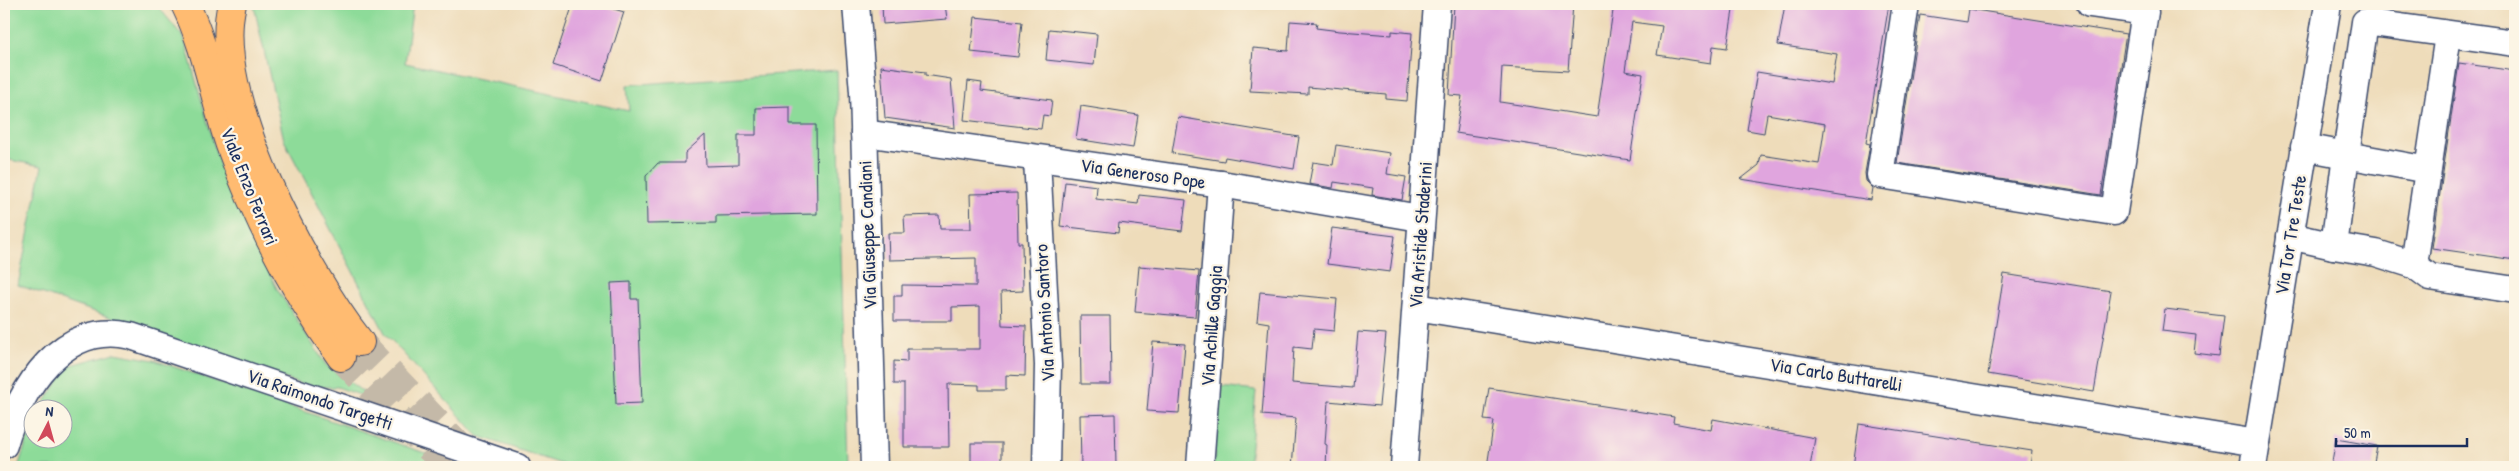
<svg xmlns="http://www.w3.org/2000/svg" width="2519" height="471" font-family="'Patrick Hand',sans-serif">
<rect width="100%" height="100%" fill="#fcf5e5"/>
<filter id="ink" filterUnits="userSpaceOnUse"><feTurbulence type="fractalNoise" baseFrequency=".02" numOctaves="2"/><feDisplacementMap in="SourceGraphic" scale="10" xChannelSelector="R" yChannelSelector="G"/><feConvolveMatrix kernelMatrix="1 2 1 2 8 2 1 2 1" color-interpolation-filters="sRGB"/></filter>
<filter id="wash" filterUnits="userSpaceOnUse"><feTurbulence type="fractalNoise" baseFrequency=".0096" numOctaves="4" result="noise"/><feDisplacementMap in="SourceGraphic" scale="20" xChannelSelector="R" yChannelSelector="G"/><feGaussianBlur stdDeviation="1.12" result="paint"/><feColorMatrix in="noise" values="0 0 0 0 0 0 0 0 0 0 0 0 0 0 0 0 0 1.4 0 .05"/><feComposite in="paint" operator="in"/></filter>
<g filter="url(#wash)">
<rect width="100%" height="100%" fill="#eedcba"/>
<g fill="#8ddb99" stroke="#54857c">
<polygon points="4,4 156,4 184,38 221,170 277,289 326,365 374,400 337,387 309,387 18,285 42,166 4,159"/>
<polygon points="256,4 413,4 405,63 629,111 627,85 837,70 848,467 570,467 478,436 385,333 284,140 254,6"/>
<polygon points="115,353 154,360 466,467 18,467 32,426 32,438 62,438 62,408 41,408 68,366"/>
<polygon points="1221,387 1256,391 1249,467 1213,467"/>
</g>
<g id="blocks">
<g fill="#e0a5de">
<polygon points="573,4 597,4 624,12 602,81 553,65"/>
<polygon points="882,4 945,4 947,19 883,24"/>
<polygon points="1454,4 1573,4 1568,71 1502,67 1500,102 1597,117 1614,4 1734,4 1727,48 1713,46 1711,63 1657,55 1662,26 1632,22 1625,71 1643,74 1630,160 1456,133 1462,96 1449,95"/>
<polygon points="1785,4 1889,4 1866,143 1870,144 1865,173 1866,181 1873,188 1871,200 1741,179 1759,165 1761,155 1819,164 1825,124 1767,114 1764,133 1747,130 1757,72 1832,84 1837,54 1778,45"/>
<polygon points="1969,9 2126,34 2101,195 1897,163 1920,15 1967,22"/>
<polygon points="975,17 1022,22 1018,57 971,52"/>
<polygon points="1290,21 1317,23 1316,28 1340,31 1392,35 1392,31 1412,33 1407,101 1386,99 1386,94 1308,87 1308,94 1250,91 1253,48 1288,51"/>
<polygon points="1049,29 1097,34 1094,65 1046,60"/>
<polygon points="2459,63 2515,71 2515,260 2432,248"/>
<polygon points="881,66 925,72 925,75 951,79 955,128 885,118"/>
<polygon points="968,81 982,83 981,91 1052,100 1050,116 1043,115 1041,129 964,120"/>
<polygon points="1081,106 1138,115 1133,148 1076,139"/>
<polygon points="790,107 790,125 816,125 817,214 716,216 716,223 647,224 646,176 658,163 685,163 685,153 705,135 706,166 738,165 738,135 756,135 756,108"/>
<polygon points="1178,117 1299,137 1294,169 1225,157 1224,161 1172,153"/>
<polygon points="1336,145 1390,153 1387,174 1406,177 1402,200 1372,195 1373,188 1334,182 1333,188 1309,184 1313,162 1333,165"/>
<polygon points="1065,182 1097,186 1096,199 1138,204 1139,195 1186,200 1182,231 1119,223 1118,233 1060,226"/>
<polygon points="1017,193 1018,243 1022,243 1023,291 1001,292 1002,325 1026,326 1025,376 1006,375 1006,390 979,390 979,385 948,384 949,447 904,447 904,384 894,384 894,361 907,362 907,349 980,349 980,306 952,307 952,321 894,321 894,296 902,296 902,285 976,286 976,258 889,260 888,233 905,233 904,216 939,215 940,229 971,229 970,194"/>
<polygon points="1332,228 1395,236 1390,272 1327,264"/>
<polygon points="1139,266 1199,271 1195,317 1135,312"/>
<polygon points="2004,274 2111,291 2094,392 1988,374"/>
<polygon points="631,282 631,299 638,299 642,403 616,404 611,283"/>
<polygon points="1260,292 1337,299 1334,331 1314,329 1312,349 1294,347 1292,383 1353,388 1358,332 1386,334 1379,406 1328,401 1325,444 1327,445 1326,467 1292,467 1296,418 1262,415 1269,323 1257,321"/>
<polygon points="2165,309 2224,316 2219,356 2194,353 2196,335 2162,331"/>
<polygon points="1080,316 1110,316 1111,384 1081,384"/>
<polygon points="1153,342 1185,344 1179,413 1147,411"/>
<polygon points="1489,388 1674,417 1673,423 1711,430 1713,419 1815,438 1810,467 1487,467 1494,421 1484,420"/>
<polygon points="1115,414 1116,467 1081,467 1080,415"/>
<polygon points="1859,424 2032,451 2030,467 1853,467"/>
<polygon points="2336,439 2377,446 2373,467 2331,467"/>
<rect x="971" y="443" width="31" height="24"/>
</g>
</g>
</g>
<g filter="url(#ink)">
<use href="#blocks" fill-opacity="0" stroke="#3b496c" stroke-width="1"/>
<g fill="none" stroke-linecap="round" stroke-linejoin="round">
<g stroke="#c4b9a8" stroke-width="28" stroke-dasharray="28 14" stroke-linecap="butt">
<polyline points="360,342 467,454"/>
<polyline points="341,357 400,420 449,467"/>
</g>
<defs>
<g id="minor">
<polyline points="856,4 863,92 874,467"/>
<polyline points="1906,4 1880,175 2114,212 2145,12 2090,4"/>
<polyline points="864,133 1221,184 1420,218"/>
<polyline points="2304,147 2346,155 2365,22 2515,43"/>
<polyline points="1037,159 1048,365 1046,467"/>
<polyline points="2428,170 2346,155 2334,246 2376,253 2414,265 2448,35"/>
<polyline points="2290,236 2334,246"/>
<polyline points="2414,265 2430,277 2515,290"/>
<polyline points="1416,307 2257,443"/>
<path d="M4 445C19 389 63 319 131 336L517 467"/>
<polyline points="1200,467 1221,184"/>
<polyline points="1404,467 1437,4"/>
<polyline points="2253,467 2328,4"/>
</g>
<g id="major">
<path d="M185 4C207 49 214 98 230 145 257 221 294 291 341 357"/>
<path d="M232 4C209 94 305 272 360 342"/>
</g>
</defs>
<use href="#minor" stroke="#3b496c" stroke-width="29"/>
<use href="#major" stroke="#3b496c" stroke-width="30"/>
<use href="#minor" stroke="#fff" stroke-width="26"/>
<use href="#major" stroke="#ffbb71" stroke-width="28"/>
</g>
</g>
<g text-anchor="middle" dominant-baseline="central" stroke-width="4.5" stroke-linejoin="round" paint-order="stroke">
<g font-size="19" fill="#1b2f5e" stroke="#fcf5e5">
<text transform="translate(1143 173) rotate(8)">Via Generoso Pope</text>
<text transform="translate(250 186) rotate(68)">Viale Enzo Ferrari</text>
<text transform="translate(867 235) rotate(-92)">Via Giuseppe Candiani</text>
<text transform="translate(1420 235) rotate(-86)">Via Aristide Staderini</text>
<text transform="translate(2290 235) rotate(-81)">Via Tor Tre Teste</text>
<text transform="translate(1044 313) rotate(-93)">Via Antonio Santoro</text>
<text transform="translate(1211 326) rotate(-86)">Via Achille Gaggia</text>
<text transform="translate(1836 374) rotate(9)">Via Carlo Buttarelli</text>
<text transform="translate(320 399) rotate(19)">Via Raimondo Targetti</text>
</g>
</g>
<rect width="2519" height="471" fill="none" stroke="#fcf5e5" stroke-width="20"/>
<g transform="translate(48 424) rotate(6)"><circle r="24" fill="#fcf5e5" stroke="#a2a6af"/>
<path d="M0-4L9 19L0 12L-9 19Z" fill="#d1495b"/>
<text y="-8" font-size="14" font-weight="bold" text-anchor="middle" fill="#1b2f5e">N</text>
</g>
<path d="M2336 438v8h131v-8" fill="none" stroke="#1b2f5e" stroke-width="2.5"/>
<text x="2344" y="438" font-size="15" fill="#1b2f5e" stroke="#fcf5e5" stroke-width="4" paint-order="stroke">50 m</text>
</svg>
